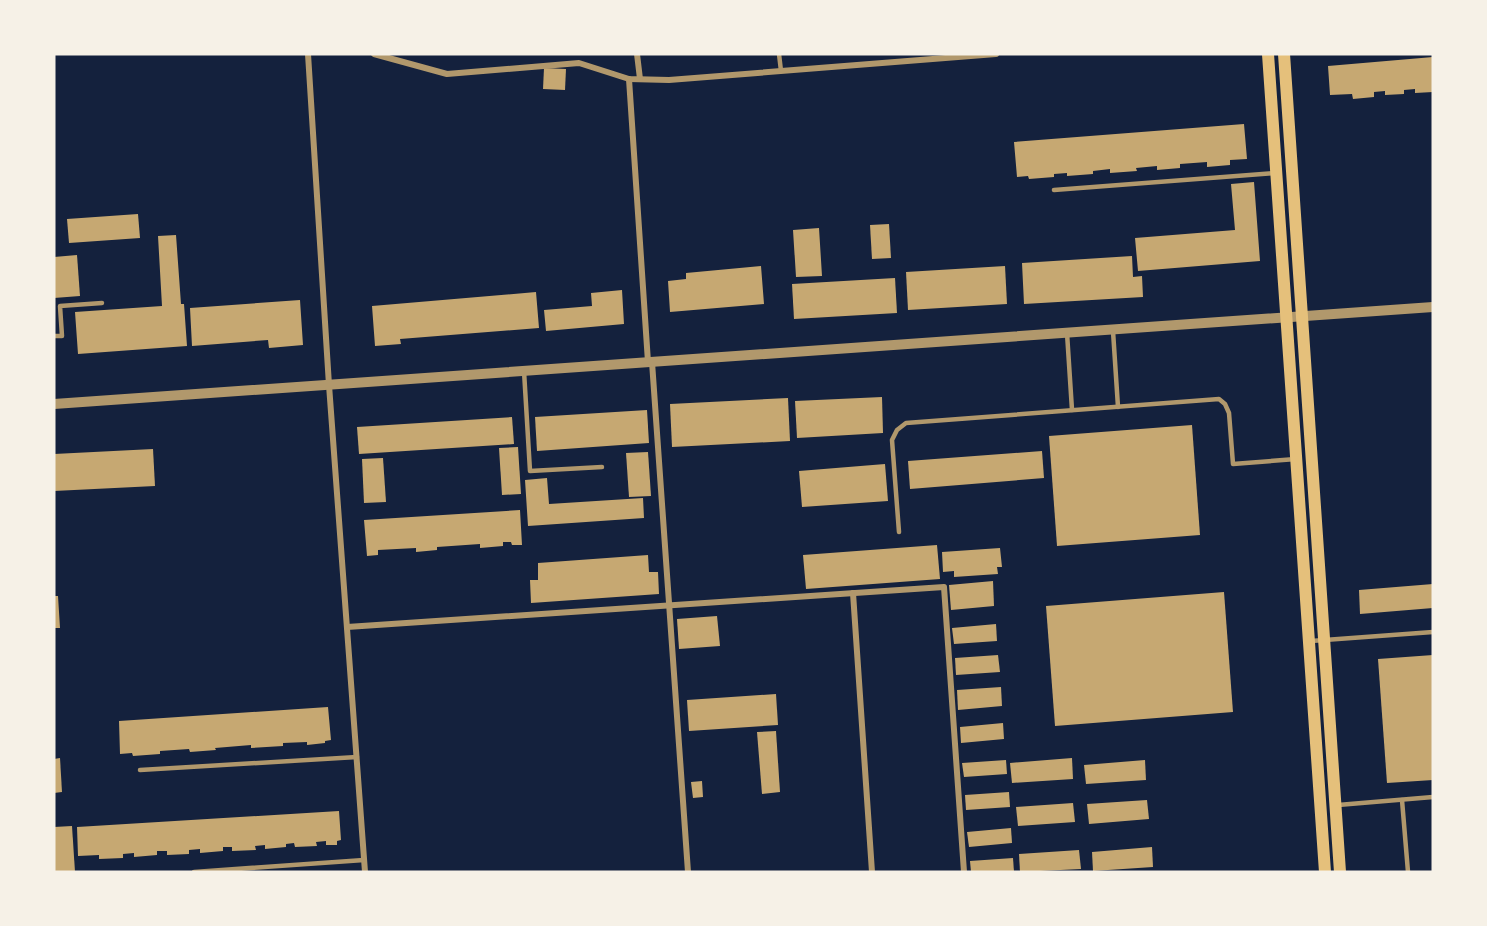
<svg xmlns="http://www.w3.org/2000/svg" width="1487" height="926" font-family="'Noto Serif',serif">
<rect width="100%" height="100%" fill="#14213d"/>
<g fill="#c6a872">
<polygon points="1433,57 1433,92 1415,93 1415,89 1404,90 1404,94 1385,95 1385,91 1374,92 1374,97 1353,99 1352,94 1330,95 1328,66"/>
<polygon points="544,68 566,69 565,90 543,89"/>
<polygon points="1244,124 1247,159 1230,160 1230,165 1207,167 1207,162 1180,164 1180,168 1157,170 1157,166 1136,168 1137,171 1110,173 1110,169 1093,171 1093,174 1067,176 1067,173 1054,174 1054,177 1029,179 1028,176 1017,177 1014,142"/>
<polygon points="1254,182 1260,261 1138,271 1135,238 1235,230 1231,184"/>
<polygon points="138,214 140,238 69,243 67,219"/>
<polygon points="889,224 891,258 872,259 870,225"/>
<polygon points="819,228 822,276 796,277 793,230"/>
<polygon points="176,235 181,304 184,304 187,346 78,354 75,312 162,306 158,236"/>
<polygon points="77,255 80,296 54,298 54,257"/>
<polygon points="1132,256 1133,277 1142,276 1143,297 1024,304 1022,263"/>
<polygon points="761,266 764,304 670,312 668,281 686,279 686,273"/>
<polygon points="1005,266 1007,304 908,310 906,272"/>
<polygon points="895,278 897,313 794,319 792,284"/>
<polygon points="622,290 624,324 546,331 544,310 592,306 591,293"/>
<polygon points="536,292 539,328 400,339 401,344 375,346 372,306"/>
<polygon points="300,300 303,345 269,348 268,340 192,346 190,308"/>
<polygon points="882,397 883,433 797,438 795,401"/>
<polygon points="788,398 790,441 672,447 670,404"/>
<polygon points="647,410 649,443 537,451 535,417"/>
<polygon points="512,417 514,444 359,454 357,427"/>
<polygon points="1192,425 1200,535 1057,546 1049,436"/>
<polygon points="518,447 521,494 502,495 499,448"/>
<polygon points="153,449 155,486 54,491 54,454"/>
<polygon points="1042,451 1044,478 910,489 908,461"/>
<polygon points="648,452 651,496 629,497 626,453"/>
<polygon points="383,458 386,502 364,503 362,459"/>
<polygon points="885,464 888,501 802,507 799,471"/>
<polygon points="547,478 549,504 643,498 644,518 528,526 525,480"/>
<polygon points="520,510 522,545 512,545 511,542 503,542 503,546 480,548 480,544 437,547 437,550 416,552 416,548 378,550 378,555 367,556 364,520"/>
<polygon points="937,545 940,579 806,589 803,555"/>
<polygon points="1000,548 1002,567 997,567 998,574 954,577 954,571 943,572 942,552"/>
<polygon points="648,555 649,572 658,572 659,594 531,603 530,580 538,580 538,563"/>
<polygon points="993,581 994,606 951,610 949,585"/>
<polygon points="1433,584 1433,608 1360,614 1359,590"/>
<polygon points="1224,592 1233,712 1055,726 1046,606"/>
<polygon points="54,596 58,596 60,628 54,628"/>
<polygon points="717,616 720,646 679,649 677,619"/>
<polygon points="996,624 997,641 954,644 952,628"/>
<polygon points="998,655 1000,672 956,675 955,658"/>
<polygon points="1433,655 1433,780 1387,783 1378,659"/>
<polygon points="1001,687 1002,706 958,710 957,690"/>
<polygon points="776,694 778,725 689,731 687,700"/>
<polygon points="328,707 331,740 325,741 325,743 307,745 307,742 283,743 283,746 251,748 251,745 215,748 216,750 190,752 189,749 160,751 160,754 133,756 132,753 120,754 119,721"/>
<polygon points="1003,723 1004,739 961,743 960,727"/>
<polygon points="776,731 780,792 762,794 757,732"/>
<polygon points="60,758 62,792 54,793 54,759"/>
<polygon points="1072,758 1073,779 1012,783 1010,763"/>
<polygon points="1006,760 1007,774 964,777 962,763"/>
<polygon points="1145,760 1146,780 1086,784 1084,765"/>
<polygon points="702,781 703,797 693,798 691,782"/>
<polygon points="1009,792 1010,807 966,810 965,795"/>
<polygon points="1147,800 1149,819 1089,824 1087,804"/>
<polygon points="1073,803 1075,822 1018,826 1016,807"/>
<polygon points="339,811 341,840 337,841 337,845 326,845 326,841 316,842 317,846 295,847 294,843 286,844 286,847 265,849 265,845 255,846 256,850 232,851 232,847 223,847 223,851 200,853 200,849 189,850 189,854 167,855 167,851 157,851 157,855 134,857 134,853 123,854 123,858 99,859 99,855 78,856 77,827"/>
<polygon points="72,826 75,872 54,872 54,827"/>
<polygon points="1011,828 1012,843 969,847 967,832"/>
<polygon points="1152,847 1153,867 1093,871 1092,852"/>
<polygon points="1079,850 1081,869 1020,872 1019,854"/>
<polygon points="1013,858 1014,872 971,872 970,861"/>
</g>
<g fill="none" stroke-linecap="round" stroke-linejoin="round">
<g stroke="#b1986c" stroke-width="4.5">
<polyline points="779,54 781,71"/>
<polyline points="1054,190 1276,173"/>
<polyline points="1113,331 1118,407"/>
<polyline points="1067,333 1072,410"/>
<polyline points="54,336 62,336 60,306 102,303"/>
<polyline points="524,371 530,471 602,467"/>
<polyline points="899,532 892,440 897,430 906,423 1219,399 1225,404 1229,413 1233,464 1296,459"/>
<polyline points="1311,641 1433,632"/>
<polyline points="140,770 357,757"/>
<polyline points="1402,800 1408,872"/>
<polyline points="1338,805 1433,797"/>
<polyline points="194,872 364,860"/>
</g>
<g stroke="#b1986c" stroke-width="6">
<polyline points="308,54 329,385 365,872"/>
<polyline points="374,54 447,74 579,63 629,79 669,80 996,54"/>
<polyline points="637,54 640,79"/>
<polyline points="629,79 648,362"/>
<polyline points="652,362 688,872"/>
<polyline points="853,593 872,872"/>
<polyline points="347,627 944,587 964,872"/>
</g>
<polyline stroke="#b1986c" stroke-width="10" points="54,404 1433,307"/>
<g stroke="#e5c07b" stroke-width="12">
<polyline points="1268,54 1325,872"/>
<polyline points="1284,54 1340,872"/>
</g>
</g>
<rect width="1487" height="926" fill="none" stroke="#f6f1e7" stroke-width="111"/>
</svg>
